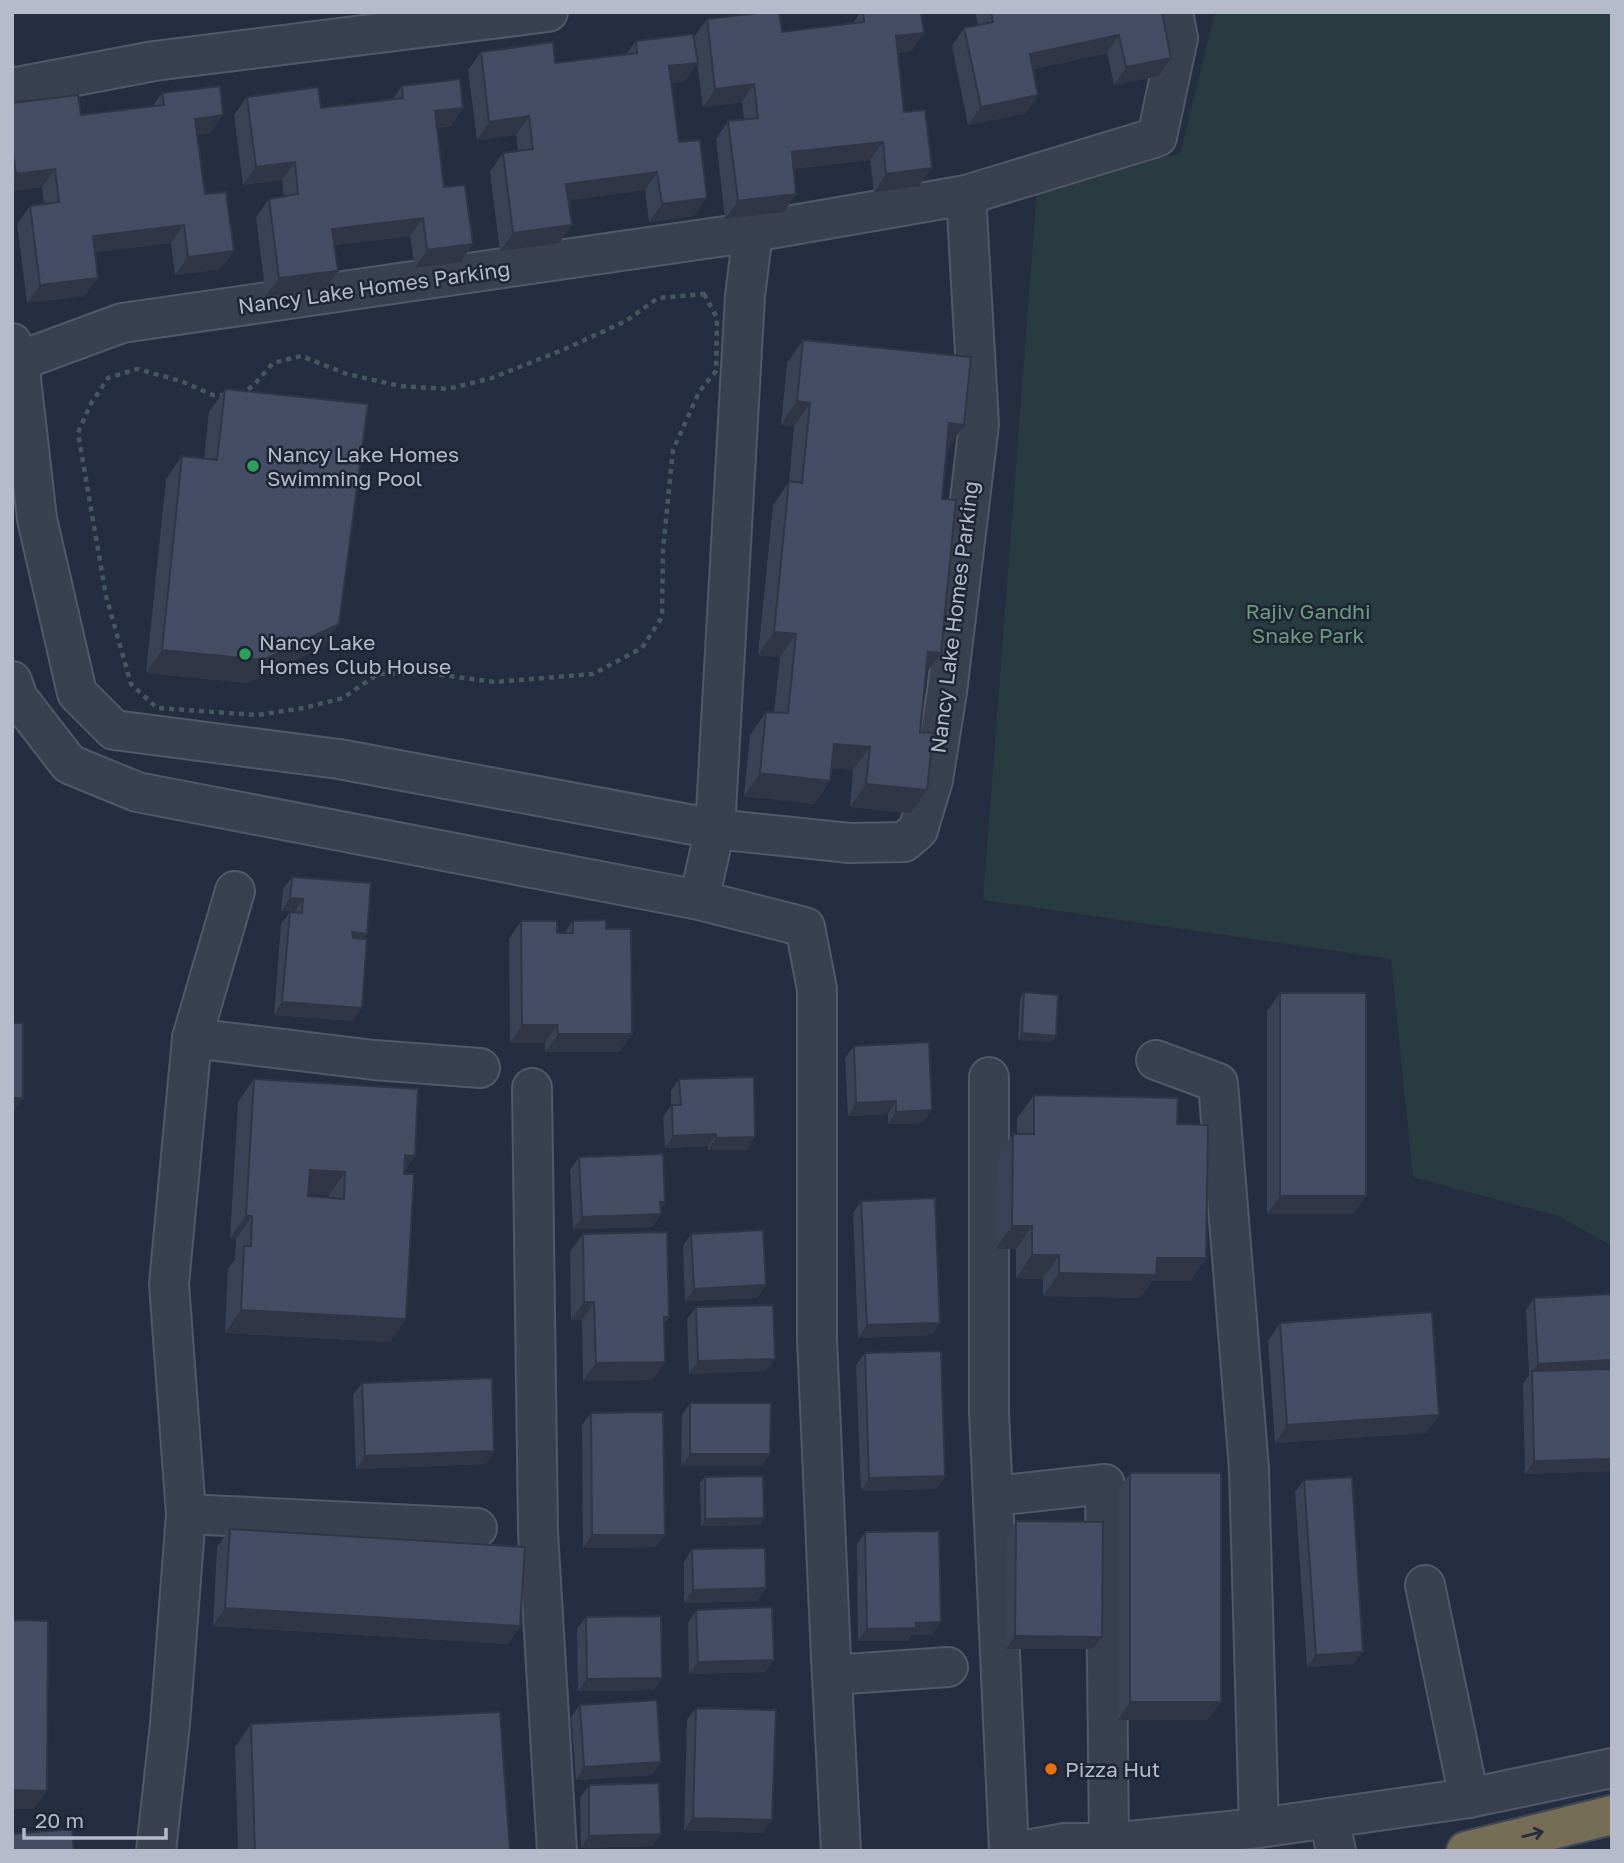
<svg xmlns="http://www.w3.org/2000/svg" width="1624" height="1863" font-family="'Golos Text',sans-serif">
<rect width="100%" height="100%" fill="#252d41"/>
<polygon fill="#273b41" points="1215,12 1612,12 1612,1246 1558,1216 1413,1177 1391,959 983,900 1038,175 1180,154"/>
<g fill="none" stroke-linecap="round" stroke-linejoin="round">
<defs>
<g id="minor">
<polyline points="12,88 154,61 548,12"/>
<polyline points="753,232 966,195 1157,137 1178,38 1173,12"/>
<polyline points="12,343 19,361 122,323 753,232 745,296 715,829 699,900"/>
<polyline points="19,361 37,519 77,693 114,730 339,759 715,829 850,843 904,842 918,830 933,780 947,692 979,424 966,195"/>
<polyline points="12,681 18,698 69,764 137,792 699,900 805,927 817,989 817,1339 831,1658 841,1851"/>
<polyline points="192,1038 374,1060 480,1068"/>
<polyline points="1156,1060 1218,1083 1249,1469 1259,1828"/>
<polyline points="989,1077 989,1412 1009,1851"/>
<polyline points="532,1088 538,1532 557,1851"/>
<polyline points="993,1496 1105,1484 1109,1843"/>
<polyline points="186,1514 477,1528"/>
<polyline points="1425,1585 1469,1798"/>
<polyline points="832,1675 948,1667"/>
<polyline points="1329,1818 1469,1798 1612,1768"/>
<polyline points="156,1851 170,1724 186,1514 169,1284 192,1038 235,891"/>
<polyline points="1021,1851 1065,1843 1109,1843 1259,1828 1329,1818 1336,1851"/>
</g>
<polyline id="highway" points="1466,1851 1612,1815"/>
</defs>
<use href="#minor" stroke="#515868" stroke-width="42"/>
<use href="#highway" stroke="#414858" stroke-width="42"/>
<polygon stroke="#45585e" stroke-width="4.5" stroke-dasharray="5 5" stroke-linecap="butt" points="704,294 717,318 716,371 699,392 673,450 663,549 662,617 642,648 593,674 495,682 426,673 378,674 343,698 304,708 257,715 157,708 131,684 106,596 78,433 90,405 108,378 137,369 181,381 213,395 236,396 253,386 273,363 301,356 347,374 400,386 447,389 492,378 565,349 626,321 658,298"/>
<use href="#minor" stroke="#394050" stroke-width="38"/>
<use href="#highway" stroke="#766d56" stroke-width="38"/>
</g>
<g fill="#3a4255" fill-rule="evenodd">
<polygon points="861,12 921,12 924,33 911,51 898,53 904,112 919,186 874,192 870,160 793,169 784,212 725,219 716,139 728,121 744,119 742,102 703,107 697,63 685,81 671,83 679,142 694,216 649,222 645,190 568,200 572,225 559,243 500,251 490,172 503,153 518,151 516,135 477,140 468,70 481,52 555,63 626,54 636,41 697,55 694,37 707,19 782,32 853,23"/>
<polygon points="975,12 1162,12 1159,76 1114,85 1107,53 1033,69 1038,95 1026,113 968,125 952,46 964,28 978,25"/>
<polygon points="402,86 451,126 437,128 444,187 473,244 461,262 415,268 410,236 335,245 338,271 325,289 266,296 256,217 269,199 284,196 282,180 243,185 234,115 247,97 321,108 393,99"/>
<polygon points="162,93 211,133 197,135 205,194 221,269 175,275 171,243 95,252 85,296 27,303 17,224 30,206 44,204 42,187 12,191 12,103 81,115 153,106"/>
<polygon points="803,340 948,449 947,448 926,674 911,813 850,807 853,770 831,768 830,781 814,804 744,796 750,735 766,712 774,712 780,657 758,655 773,505 789,482 794,426 781,425 787,363"/>
<polygon points="225,389 339,624 323,647 247,683 146,673 166,479 182,456 204,459 209,412"/>
<polygon points="292,877 367,934 363,939 353,1021 274,1015 281,924 290,912 295,912 295,911 281,911 283,889"/>
<polygon points="521,921 557,933 564,933 573,921 606,929 632,1034 619,1052 545,1052 545,1043 510,1043 509,939"/>
<polygon points="1024,992 1056,1036 1051,1042 1018,1040 1020,999"/>
<polygon points="1280,993 1366,1196 1353,1214 1267,1214 1267,1011"/>
<polygon points="854,1046 923,1123 888,1124 888,1114 848,1116 845,1058"/>
<path d="M254 1079 404 1170 406 1319 390 1342 225 1333 228 1269 235 1259 236 1239 230 1238 238 1102ZM308 1194 329 1195 328 1198 308 1196Z"/>
<polygon points="679,1079 747,1150 708,1150 708,1146 665,1148 663,1117 671,1106 671,1091"/>
<polygon points="1034,1095 1177,1124 1206,1258 1190,1281 1152,1281 1140,1298 1043,1296 1043,1279 1016,1278 1016,1249 995,1249 997,1157 1013,1134 1017,1134 1017,1118"/>
<polygon points="579,1157 665,1202 661,1209 661,1214 652,1227 573,1229 570,1170"/>
<polygon points="861,1201 940,1323 931,1335 858,1338 853,1213"/>
<polygon points="583,1234 669,1317 664,1324 665,1362 652,1380 583,1381 582,1320 571,1320 570,1252"/>
<polygon points="691,1234 766,1285 757,1298 685,1301 683,1246"/>
<polygon points="1534,1298 1612,1471 1525,1474 1523,1384 1529,1375 1526,1310"/>
<polygon points="696,1307 766,1371 689,1374 687,1319"/>
<polygon points="1280,1323 1439,1415 1426,1433 1275,1443 1268,1341"/>
<polygon points="865,1353 945,1476 936,1489 861,1491 856,1365"/>
<polygon points="362,1383 494,1451 486,1464 356,1469 353,1395"/>
<polygon points="690,1403 762,1466 681,1466 682,1415"/>
<polygon points="591,1413 665,1535 656,1547 583,1548 582,1425"/>
<polygon points="1130,1473 1208,1720 1118,1720 1118,1491"/>
<polygon points="705,1477 760,1525 701,1526 700,1483"/>
<polygon points="1304,1480 1354,1664 1307,1667 1295,1492"/>
<polygon points="1016,1521 1102,1637 1093,1649 1006,1649 1007,1534"/>
<polygon points="230,1529 520,1626 508,1644 213,1626 217,1547"/>
<polygon points="865,1532 932,1635 911,1635 907,1641 858,1641 857,1544"/>
<polygon points="692,1549 766,1588 757,1601 684,1603 684,1562"/>
<polygon points="696,1610 774,1660 765,1672 689,1674 688,1623"/>
<polygon points="586,1617 662,1678 654,1690 578,1691 577,1629"/>
<polygon points="580,1705 652,1775 576,1780 571,1717"/>
<polygon points="696,1708 763,1833 684,1830 687,1720"/>
<polygon points="251,1724 510,1851 238,1851 235,1747"/>
<polygon points="589,1785 661,1834 652,1846 581,1848 580,1798"/>
</g>
<g fill="#303645">
<polygon points="938,12 950,12 936,15"/>
<polygon points="924,33 911,51 883,54 896,36"/>
<polygon points="1119,35 1107,53 1017,72 1030,54"/>
<polygon points="1171,58 1159,76 1114,85 1126,67"/>
<polygon points="698,63 685,81 656,84 669,66"/>
<polygon points="754,84 742,102 703,107 715,89"/>
<polygon points="1038,95 1026,113 968,125 981,107"/>
<polygon points="463,108 451,126 423,129 435,111"/>
<polygon points="223,115 211,133 183,137 195,119"/>
<polygon points="529,116 516,135 477,140 489,122"/>
<polygon points="883,142 870,160 779,170 792,152"/>
<polygon points="295,162 282,180 243,185 256,167"/>
<polygon points="932,168 919,186 874,192 886,174"/>
<polygon points="55,169 42,187 12,191 12,179 16,174"/>
<polygon points="657,172 645,190 554,202 566,184"/>
<polygon points="796,194 784,212 725,219 738,201"/>
<polygon points="707,198 694,216 649,222 662,204"/>
<polygon points="423,218 410,236 320,247 332,229"/>
<polygon points="184,225 171,243 80,254 93,236"/>
<polygon points="572,225 559,243 500,251 513,233"/>
<polygon points="473,244 461,262 415,268 427,250"/>
<polygon points="234,251 221,269 175,275 188,257"/>
<polygon points="338,271 325,289 266,296 279,278"/>
<polygon points="98,278 85,296 27,303 40,285"/>
<polygon points="797,401 810,403 794,426 781,425"/>
<polygon points="949,423 964,425 948,449 933,447"/>
<polygon points="339,624 323,647 247,683 146,673 162,650"/>
<polygon points="774,632 796,634 780,657 758,655"/>
<polygon points="928,652 941,653 924,676"/>
<polygon points="834,744 870,747 853,770 817,767"/>
<polygon points="760,773 830,781 814,804 744,796"/>
<polygon points="866,784 927,790 911,813 850,807"/>
<polygon points="290,898 303,899 295,911 281,911"/>
<polygon points="352,932 367,934 359,946 344,945"/>
<polygon points="282,1002 362,1008 353,1021 274,1015"/>
<polygon points="522,1025 557,1025 545,1043 510,1043"/>
<polygon points="1022,1033 1056,1036 1051,1042 1018,1040"/>
<polygon points="558,1034 632,1034 619,1052 545,1052"/>
<polygon points="12,1098 23,1098 12,1114"/>
<polygon points="896,1101 888,1114 848,1116 856,1103"/>
<polygon points="932,1110 923,1123 888,1124 896,1112"/>
<polygon points="716,1134 708,1146 665,1148 673,1136"/>
<polygon points="755,1137 747,1150 708,1150 716,1138"/>
<polygon points="405,1155 415,1156 399,1179"/>
<polygon points="310,1170 345,1172 329,1195 293,1193"/>
<polygon points="1280,1196 1366,1196 1353,1214 1267,1214"/>
<polygon points="660,1202 665,1202 657,1214 661,1214 652,1227 573,1229 582,1217"/>
<polygon points="246,1215 252,1216 236,1239 230,1238"/>
<polygon points="1012,1226 1032,1226 1016,1249 995,1249"/>
<polygon points="1032,1255 1059,1255 1043,1279 1016,1278"/>
<polygon points="1157,1258 1206,1258 1190,1281 1152,1281 1140,1298 1043,1296 1059,1273"/>
<polygon points="766,1285 757,1298 685,1301 694,1289"/>
<polygon points="584,1302 594,1302 582,1320 571,1320"/>
<polygon points="241,1310 406,1319 390,1342 225,1333"/>
<polygon points="940,1323 931,1335 858,1338 867,1325"/>
<polygon points="775,1359 766,1371 689,1374 698,1361"/>
<polygon points="1612,1360 1612,1372 1532,1372 1538,1364"/>
<polygon points="665,1362 652,1380 583,1381 596,1363"/>
<polygon points="1439,1415 1426,1433 1275,1443 1287,1425"/>
<polygon points="494,1451 486,1464 356,1469 365,1456"/>
<polygon points="690,1454 770,1454 762,1466 681,1466"/>
<polygon points="1612,1459 1612,1471 1525,1474 1534,1461"/>
<polygon points="945,1476 936,1489 861,1491 869,1478"/>
<polygon points="764,1518 760,1525 701,1526 705,1519"/>
<polygon points="592,1535 665,1535 656,1547 583,1548"/>
<polygon points="766,1588 757,1601 684,1603 693,1590"/>
<polygon points="225,1608 520,1626 508,1644 213,1626"/>
<polygon points="941,1622 932,1635 911,1635 907,1641 858,1641 867,1629 916,1623"/>
<polygon points="1015,1636 1102,1637 1093,1649 1006,1649"/>
<polygon points="1363,1652 1354,1664 1307,1667 1316,1655"/>
<polygon points="774,1660 765,1672 689,1674 698,1662"/>
<polygon points="662,1678 654,1690 578,1691 587,1679"/>
<polygon points="1130,1702 1221,1702 1208,1720 1118,1720"/>
<polygon points="661,1762 652,1775 576,1780 584,1767"/>
<polygon points="12,1790 47,1791 34,1809 12,1809"/>
<polygon points="693,1818 772,1820 763,1833 684,1830"/>
<polygon points="661,1834 652,1846 581,1848 589,1836"/>
</g>
<g fill="#444d63" stroke="#303645" stroke-width="2" fill-rule="evenodd">
<polygon points="766,12 779,12 782,32 864,22 863,12 921,12 924,33 896,36 904,112 925,110 932,168 886,174 883,142 792,152 796,194 738,201 728,121 758,118 754,84 715,89 707,19"/>
<polygon points="991,12 1162,12 1171,58 1126,67 1119,35 1030,54 1038,95 981,107 964,28 993,22"/>
<polygon points="693,34 698,63 669,66 679,142 700,140 707,198 662,204 657,172 566,184 572,225 513,233 503,153 533,149 529,116 489,122 481,52 553,42 555,63 637,53 636,41"/>
<polygon points="460,79 463,108 435,111 444,187 465,185 473,244 427,250 423,218 332,229 338,271 279,278 269,199 298,194 295,162 256,167 247,97 318,87 321,108 403,98 402,86"/>
<polygon points="220,86 223,115 195,119 205,194 226,192 234,251 188,257 184,225 93,236 98,278 40,285 30,206 59,202 55,169 16,174 12,147 12,103 78,95 81,115 164,105 162,93"/>
<polygon points="803,340 971,357 964,425 949,423 942,499 956,500 941,653 928,652 920,732 933,733 927,790 866,784 870,747 834,744 830,781 760,773 766,712 788,713 796,634 774,632 789,481 802,483 810,403 797,401"/>
<polygon points="225,389 368,404 339,624 263,660 162,650 182,456 217,460"/>
<polygon points="292,877 371,883 367,934 352,932 353,938 367,939 362,1008 282,1002 290,912 302,913 303,899 290,898"/>
<polygon points="606,920 606,929 631,929 632,1034 558,1034 557,1025 522,1025 521,921 557,921 557,933 573,933 573,921"/>
<polygon points="1024,992 1058,995 1056,1036 1022,1033"/>
<rect x="1280" y="993" width="86" height="203"/>
<rect x="12" y="1023" width="11" height="75"/>
<polygon points="929,1042 932,1110 896,1112 896,1101 856,1103 854,1046"/>
<polygon points="754,1077 755,1137 716,1138 716,1134 673,1136 672,1105 681,1105 679,1079"/>
<path d="M254 1079 418 1089 415 1156 405 1155 404 1174H414L406 1319 241 1310 244 1246H251L252 1216 246 1215ZM310 1170 345 1172 344 1199 308 1196Z"/>
<polygon points="1034,1095 1178,1098 1177,1124 1208,1125 1206,1258 1157,1258 1156,1275 1059,1273 1059,1255 1032,1255 1032,1226 1012,1226 1013,1134 1034,1134"/>
<polygon points="663,1154 665,1202 660,1202 661,1214 582,1217 579,1157"/>
<polygon points="935,1198 940,1323 867,1325 861,1201"/>
<polygon points="763,1230 766,1285 694,1289 691,1234"/>
<polygon points="667,1232 669,1317 664,1317 665,1362 596,1363 594,1302 584,1302 583,1234"/>
<polygon points="1612,1294 1612,1360 1538,1364 1534,1298"/>
<polygon points="773,1305 775,1359 698,1361 696,1307"/>
<polygon points="1432,1312 1439,1415 1287,1425 1280,1323"/>
<polygon points="941,1351 945,1476 869,1478 865,1353"/>
<polygon points="1612,1369 1612,1459 1534,1461 1532,1371"/>
<polygon points="492,1378 494,1451 365,1456 362,1383"/>
<polygon points="690,1403 771,1403 770,1454 690,1454"/>
<polygon points="663,1412 665,1535 592,1535 591,1413"/>
<rect x="1130" y="1473" width="91" height="229"/>
<polygon points="763,1476 764,1518 705,1519 705,1477"/>
<polygon points="1352,1477 1363,1652 1316,1655 1304,1480"/>
<polygon points="1016,1521 1103,1522 1102,1637 1015,1636"/>
<polygon points="230,1529 525,1547 520,1626 225,1608"/>
<polygon points="939,1531 941,1622 916,1623 916,1628 867,1629 865,1532"/>
<polygon points="765,1548 766,1588 693,1590 692,1549"/>
<polygon points="772,1607 774,1660 698,1662 696,1610"/>
<polygon points="661,1616 662,1678 587,1679 586,1617"/>
<polygon points="12,1620 48,1621 47,1791 12,1790"/>
<polygon points="657,1700 661,1762 584,1767 580,1705"/>
<polygon points="696,1708 776,1710 772,1820 693,1818"/>
<polygon points="500,1712 510,1851 255,1851 251,1724"/>
<polygon points="659,1783 661,1834 589,1836 589,1785"/>
<polygon points="72,1829 74,1851 12,1851 12,1834"/>
</g>
<defs><path id="oneway-shaft" d="M-6 0H5M1.5-3L5.5 0L1.5 3" fill="none" stroke-width="1.6" stroke-linecap="round" stroke-linejoin="round" transform="scale(1.75)"/></defs>
<use stroke="#272c38" href="#oneway-shaft" transform="translate(1533 1834) rotate(-14)"/>
<g fill="#2e9e5b" stroke="#1e2535" stroke-width="2.5">
<circle cx="253" cy="466" r="7"/>
<circle cx="245" cy="654" r="7"/>
</g>
<circle fill="#e8710a" stroke="#1e2535" stroke-width="2.5" cx="1051" cy="1769" r="7"/>
<g text-anchor="middle" dominant-baseline="central" stroke-width="5" stroke-linejoin="round" paint-order="stroke">
<g font-size="21" fill="#b5bbcb" stroke="#1e2535">
<text transform="translate(374 287) rotate(-8)">Nancy Lake Homes Parking</text>
<text transform="translate(954 617) rotate(-83)">Nancy Lake Homes Parking</text>
</g>
<g font-size="21" fill="#b5bbcb" stroke="#1e2535" text-anchor="start">
<text x="267" y="454">Nancy Lake Homes<tspan x="267" dy="24">Swimming Pool</tspan></text>
<text x="259" y="642">Nancy Lake<tspan x="259" dy="24">Homes Club House</tspan></text>
<text x="1065" y="1769">Pizza Hut</text>
</g>
<g font-size="21" fill="#6c9c7c" stroke="#1e2535">
<text x="1308" y="611">Rajiv Gandhi<tspan x="1308" dy="24">Snake Park</tspan></text>
</g>
</g>
<rect width="1624" height="1863" fill="none" stroke="#b5bbcb" stroke-width="28"/>
<path d="M24 1828v10h142v-10" fill="none" stroke="#b5bbcb" stroke-width="3.5"/>
<text x="35" y="1828" font-size="21" fill="#b5bbcb" stroke="#1e2535" stroke-width="5" paint-order="stroke">20 m</text>
</svg>
